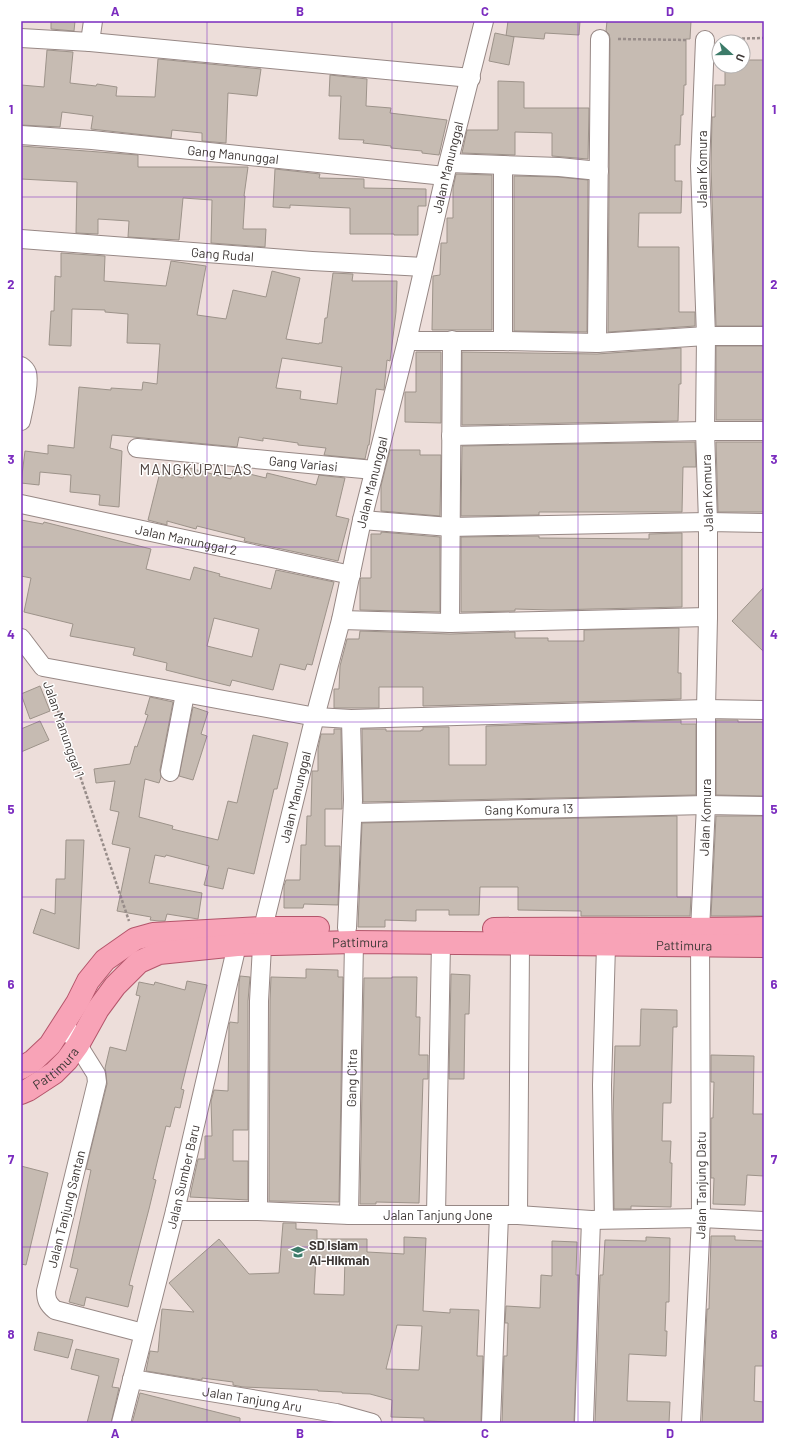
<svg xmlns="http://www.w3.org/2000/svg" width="785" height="1444" font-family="Barlow,sans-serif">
<rect width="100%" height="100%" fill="#eddeda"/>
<g fill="#c6bbb2" stroke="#9d938a" fill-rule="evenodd">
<polygon points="51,21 75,21 74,31 51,29"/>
<polygon points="508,21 580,21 579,35 545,33 544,39 506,36"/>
<polygon points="607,21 691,21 690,39 686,39 686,85 684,85 683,115 681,115 680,145 675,145 675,181 682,181 681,213 639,213 638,247 679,247 679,312 695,312 695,326 608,332 610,39 609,34 606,31"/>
<polygon points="495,33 514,37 509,65 489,61"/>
<polygon points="47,50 73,52 70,83 96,86 97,84 117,87 116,96 155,97 158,59 261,69 257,96 228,93 226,143 202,141 202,133 172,130 171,138 91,129 93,116 62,112 60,127 21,125 21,85 44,87"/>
<polygon points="743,60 764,60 764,326 716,326 711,166 712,117 715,117 715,85 725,85 725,66 743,66"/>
<polygon points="330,75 367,79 366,106 391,108 390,113 447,120 439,155 422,153 422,151 391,148 391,146 363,143 364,140 339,139 341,96 329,96"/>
<polygon points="498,81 524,82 524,108 589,108 588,159 552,156 552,133 515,132 515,155 462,153 467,130 498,130"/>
<polygon points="21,146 138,155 138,167 248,167 244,196 245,196 243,229 266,229 265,247 211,243 212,200 183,198 179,240 128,237 129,221 98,219 98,234 76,233 77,182 21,179"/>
<polygon points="275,169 320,174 319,178 364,179 364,188 426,189 426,206 418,206 418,235 394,235 394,234 350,234 350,208 290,205 290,208 273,207"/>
<polygon points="456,174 492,175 492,330 432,330 433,276 440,275 441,243 447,243 447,218 453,218 453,188"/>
<polygon points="514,176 558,177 588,180 587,332 514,331"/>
<path d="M61 253 105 256 104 281 166 286 171 261 206 266 197 315 226 319 233 290 266 297 272 271 300 278 286 339 319 344V343H322L325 318H327L333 273 353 274 352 281H397L396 312 390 361 387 360 384 390 376 389 369 445H368L365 459 324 455 326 448 298 445V443L263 438V441L239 437 237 447 112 435 110 448 122 451 119 507 99 505 100 495 70 492 71 475 40 472 39 485 21 483 25 451 48 454V445L74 448 79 387 111 390V388L142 390 143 382 157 384 160 344 127 343 128 314 105 312V310L72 309 71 346 49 345 51 311H54L55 276 61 277ZM282 358 342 367 337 404 300 399 301 391 276 388Z"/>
<rect x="716" y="346" width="48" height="74"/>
<polygon points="681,348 681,384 679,384 678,421 462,425 462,352 597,354"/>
<polygon points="416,352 441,352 441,423 405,422 405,392 416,392"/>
<polygon points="695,442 696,467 683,467 682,512 539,512 539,515 461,516 462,446"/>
<polygon points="716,442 764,442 764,512 718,512"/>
<polygon points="390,450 420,450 420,455 441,455 440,516 381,511 381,486"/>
<polygon points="186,467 231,479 233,470 266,478 267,473 316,485 319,475 345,478 336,516 349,519 338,561 244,541 245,538 197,526 196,529 167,521 167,525 148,520 160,472 183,478"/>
<path d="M21 520 43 524 44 522 151 549 146 569 190 580 194 567 220 574 219 576 271 589 276 570 334 582 312 665 307 664 305 670 280 664 273 690 232 680 230 686 166 670 167 663 133 655 135 648 70 636 73 624 24 612 31 578 21 576ZM214 618 259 629 252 657 207 646Z"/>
<polygon points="381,532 440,537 440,612 360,610 360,579 361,578 371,578 371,534 381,534"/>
<polygon points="682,533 682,607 551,610 515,609 515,611 461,612 461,537 539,536 539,538 649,539 649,534"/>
<polygon points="764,587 764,652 732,621"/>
<polygon points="679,628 678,673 681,673 681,699 423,706 423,687 379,687 379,708 334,708 334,689 339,689 340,666 347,639 359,639 360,631 450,634 515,632 515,638 548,638 548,641 584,641 584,630"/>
<polygon points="40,686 50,711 30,719 21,694"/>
<polygon points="150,697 173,702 160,770 161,777 159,783 145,779 139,817 173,826 172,829 218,840 228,801 237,803 253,735 288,743 277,789 274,789 254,874 228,868 223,889 204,885 209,866 166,855 165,857 155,855 149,883 202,893 198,919 167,914 165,921 159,921 150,920 151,917 117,911 130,848 112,844 119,812 110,810 115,781 96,783 94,769 130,764 135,746 137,747 148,715 145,714"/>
<polygon points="193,707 208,712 201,734 207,736 193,780 179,776"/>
<polygon points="681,720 681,724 696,724 696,795 363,802 362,729 386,729 386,731 421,731 421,730 423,730 423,727 449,727 449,765 486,765 486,726"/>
<polygon points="716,720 738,720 738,722 764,722 764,796 716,795"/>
<polygon points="40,721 49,740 21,752 21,729"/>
<polygon points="334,729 341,729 342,809 325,809 325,846 340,846 338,905 304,904 303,908 284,908 284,886 286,880 300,880 301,845 306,845 307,816 311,816 312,774 312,771 318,771 318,749 321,734 334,734"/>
<polygon points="677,816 677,897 691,897 690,916 581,916 581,911 518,910 518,887 480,887 479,915 449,915 449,910 416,910 416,921 385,920 385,927 358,927 362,823"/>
<polygon points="716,816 764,816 764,916 711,916"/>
<polygon points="66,840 84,840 79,949 33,933 41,909 55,914 56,879 65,879"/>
<polygon points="306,969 338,970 338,977 343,977 339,1202 269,1201 270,1001 271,977 306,978"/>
<polygon points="451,974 470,975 469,1014 465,1014 464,1079 449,1079"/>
<polygon points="240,976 250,977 248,1001 248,1130 233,1130 233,1161 248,1161 248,1200 190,1197 191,1191 198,1159 205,1159 205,1136 212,1136 211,1101 214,1090 228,1091 229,1025 230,1022 238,1023 239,983"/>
<polygon points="392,977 417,977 416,1017 420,1017 419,1055 428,1055 428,1079 423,1079 419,1203 376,1202 376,1204 360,1204 364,978 392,978"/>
<polygon points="187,981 207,985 181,1089 184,1090 180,1108 175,1107 170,1127 166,1126 153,1179 156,1180 149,1209 129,1285 133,1286 128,1307 86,1297 84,1306 69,1302 78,1269 70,1267 91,1170 86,1169 107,1084 106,1073 105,1068 110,1047 126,1051 140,996 136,995 139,982 154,985 155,982 185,990"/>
<polygon points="641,1009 677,1010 677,1027 673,1027 671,1103 663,1103 662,1141 671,1141 670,1163 672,1163 671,1207 631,1206 631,1209 614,1209 613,1116 615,1046 640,1046"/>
<polygon points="711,1055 754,1056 753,1114 764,1114 764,1176 747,1175 745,1205 713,1204 714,1178 711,1178 711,1118 713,1118 714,1082 711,1082"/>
<polygon points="21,1166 48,1173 26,1265 21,1264"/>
<path d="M283 1223H296V1229L317 1230V1239H367V1252L404 1254V1237L426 1238 423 1311 450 1313V1309L479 1310 477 1356H483L481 1423 424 1421V1418L391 1417 392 1400 370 1394 342 1393V1392L318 1391V1390L243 1387 233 1385V1382L202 1378V1380L146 1371 150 1351 158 1352 162 1309 194 1312 169 1283 219 1239 249 1274 279 1273ZM316 1257 345 1258 344 1295 314 1294ZM397 1325 422 1326 419 1370 386 1369Z"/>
<polygon points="711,1236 735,1236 735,1240 764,1241 764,1366 755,1366 754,1401 764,1402 764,1423 702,1423 707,1309 709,1309"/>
<polygon points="646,1237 670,1238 669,1302 666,1302 665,1331 667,1331 666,1356 629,1354 627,1401 670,1402 669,1423 595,1423 600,1275 603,1275 605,1240 646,1241"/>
<polygon points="552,1241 577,1242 576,1275 579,1275 574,1423 502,1423 504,1356 507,1356 508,1323 505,1323 506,1306 540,1308 541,1275 552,1276"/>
<polygon points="38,1332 73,1340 68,1358 34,1350"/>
<polygon points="76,1349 119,1359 112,1387 119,1388 111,1423 87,1423 99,1376 71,1369"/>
<polygon points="140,1393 240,1418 240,1423 132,1423"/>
</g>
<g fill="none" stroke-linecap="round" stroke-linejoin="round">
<defs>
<g id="minor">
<polyline points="21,38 90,42 471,78"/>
<polyline points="90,42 93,21"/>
<path id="s1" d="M21 135 92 140 445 176"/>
<polyline points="449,163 559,167 599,171"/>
<polyline points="503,165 503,341"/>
<path id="s2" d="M21 239 312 261 424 267"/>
<polyline points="407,341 503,341 597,343 706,336 764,336"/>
<polyline points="597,343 600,39"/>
<path d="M21 366C24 368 26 370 27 373 30 382 23 411 21 421"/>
<polyline points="451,436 705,431 764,431"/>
<path id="s3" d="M137 448 374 470"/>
<path id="s4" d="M21 504 351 575"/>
<polyline points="362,520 450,527 708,522 764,523"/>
<polyline points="341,620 450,623 708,617"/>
<polyline points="450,623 452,340"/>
<polyline points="21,638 43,667 316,717 351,719 706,709 764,710"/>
<polyline points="170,772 185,694"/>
<path id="s5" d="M353 813 706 805 764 806"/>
<polyline points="347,928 353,800 351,719"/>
<path d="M64 1023 96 1074 97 1082 46 1291C46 1300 48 1304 55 1310L143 1333"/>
<path id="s6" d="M175 1211H258L349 1215H518L591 1220 701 1218 764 1221"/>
<path id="s7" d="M258 1211 259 1001 263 928 312 728 341 620 362 520 407 341 445 176 484 21"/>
<path id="s8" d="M349 1215 354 942"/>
<polyline points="436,1215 441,942"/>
<polyline points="518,1215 520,944"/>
<polyline points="604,1219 602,1085 606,945"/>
<path id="s9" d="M132 1379 336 1413 372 1423"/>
<path id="s10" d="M121 1423 175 1211 237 945V932"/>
<polyline points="491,1423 499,1215"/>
<polyline points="584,1423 591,1220"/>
<path id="s11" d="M691 1423 701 1218 700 930 706 805V709L708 617V522L705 431 706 336 700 166 705 40"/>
</g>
<g id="major">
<path d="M494 929C584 928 674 930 764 928"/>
<polyline points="21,1068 33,1061 50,1045 77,1003 88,981 105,960 135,939 153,934 263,928 318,928"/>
<path id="s12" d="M21 1093 28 1090 54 1073 67 1060 78 1045 98 1009 115 986 139 962 159 953 237 945 354 942 764 946"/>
</g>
</defs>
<use href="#minor" stroke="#978885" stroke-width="20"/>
<use href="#major" stroke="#b4556b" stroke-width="24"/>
<g stroke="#988d8a" stroke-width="2.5" stroke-dasharray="3 2" stroke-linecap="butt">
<polyline points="618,39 687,40"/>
<polyline points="722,39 764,38"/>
<polyline points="50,687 129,921"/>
</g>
<use href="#minor" stroke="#fff" stroke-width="18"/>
<use href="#major" stroke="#f8a3b7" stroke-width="22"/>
</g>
<path fill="none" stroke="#7b2cbf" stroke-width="1" stroke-opacity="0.55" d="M207 21V1423M392 21V1423M578 21V1423M21 197H764M21 372H764M21 547H764M21 722H764M21 897H764M21 1072H764M21 1247H764"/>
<defs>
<symbol id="school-bare" viewBox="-9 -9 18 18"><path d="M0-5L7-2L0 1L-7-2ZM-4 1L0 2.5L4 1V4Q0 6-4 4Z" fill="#3c7b69" stroke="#fff" stroke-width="2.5" paint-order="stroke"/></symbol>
</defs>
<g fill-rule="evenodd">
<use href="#school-bare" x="288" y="1242" width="20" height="20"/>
</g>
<g text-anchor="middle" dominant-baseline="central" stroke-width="3" stroke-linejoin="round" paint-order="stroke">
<g font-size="13" fill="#3e3836" stroke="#fff">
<text stroke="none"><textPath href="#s1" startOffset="213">Gang Manunggal</textPath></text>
<text stroke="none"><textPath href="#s7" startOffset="1066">Jalan Manunggal</textPath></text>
<text transform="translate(702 169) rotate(-90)">Jalan Komura</text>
<text stroke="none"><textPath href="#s2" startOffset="202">Gang Rudal</textPath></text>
<text stroke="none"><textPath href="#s3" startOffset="167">Gang Variasi</textPath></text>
<text stroke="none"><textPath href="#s7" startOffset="742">Jalan Manunggal</textPath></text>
<text transform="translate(707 493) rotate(-92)">Jalan Komura</text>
<text stroke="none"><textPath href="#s4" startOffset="169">Jalan Manunggal 2</textPath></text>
<text transform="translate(64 729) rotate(71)">Jalan Manunggal 1</text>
<text stroke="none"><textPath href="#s7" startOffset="418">Jalan Manunggal</textPath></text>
<text stroke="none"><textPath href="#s5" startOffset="176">Gang Komura 13</textPath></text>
<text stroke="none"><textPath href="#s11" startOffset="606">Jalan Komura</textPath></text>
<text stroke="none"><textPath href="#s12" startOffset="403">Pattimura</textPath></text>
<text stroke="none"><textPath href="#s12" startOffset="727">Pattimura</textPath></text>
<text stroke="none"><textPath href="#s12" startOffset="43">Pattimura</textPath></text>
<text stroke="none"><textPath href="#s8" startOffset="137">Gang Citra</textPath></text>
<text stroke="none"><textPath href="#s10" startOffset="254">Jalan Sumber Baru</textPath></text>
<text stroke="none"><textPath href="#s11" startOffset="238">Jalan Tanjung Datu</textPath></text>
<text transform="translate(66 1209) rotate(-76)">Jalan Tanjung Santan</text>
<text stroke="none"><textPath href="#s6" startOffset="263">Jalan Tanjung Jone</textPath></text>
<text stroke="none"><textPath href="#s9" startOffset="122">Jalan Tanjung Aru</textPath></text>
</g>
<g font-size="13" font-weight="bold" fill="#3e3836" stroke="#fff" text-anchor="start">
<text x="309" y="1245">SD Islam<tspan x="309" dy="15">Al-Hikmah</tspan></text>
</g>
<g font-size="15" letter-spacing="1" fill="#514541" stroke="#fff">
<text x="196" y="469">MANGKUPALAS</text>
</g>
</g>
<rect width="785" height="1444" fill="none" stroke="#ffffff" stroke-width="44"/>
<g transform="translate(731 54) rotate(111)"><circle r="19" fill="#ffffff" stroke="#b2afaf"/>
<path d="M0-3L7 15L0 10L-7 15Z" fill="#3c7b69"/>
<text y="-6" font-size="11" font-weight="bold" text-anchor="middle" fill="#3e3836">U</text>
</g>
<rect x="22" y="22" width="741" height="1400" fill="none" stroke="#7b2cbf" stroke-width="1.5"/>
<g font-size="13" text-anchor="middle" font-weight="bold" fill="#7b2cbf">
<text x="115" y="16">A</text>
<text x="300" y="16">B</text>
<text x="485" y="16">C</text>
<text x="670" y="16">D</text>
<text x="11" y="114">1</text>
<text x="774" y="114">1</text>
<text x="11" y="289">2</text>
<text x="774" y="289">2</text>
<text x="11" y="464">3</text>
<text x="774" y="464">3</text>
<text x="11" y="639">4</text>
<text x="774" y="639">4</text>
<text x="11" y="814">5</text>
<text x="774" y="814">5</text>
<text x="11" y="989">6</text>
<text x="774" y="989">6</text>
<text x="11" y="1164">7</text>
<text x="774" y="1164">7</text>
<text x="11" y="1339">8</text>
<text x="774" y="1339">8</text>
<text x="115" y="1438">A</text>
<text x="300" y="1438">B</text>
<text x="485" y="1438">C</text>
<text x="670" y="1438">D</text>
</g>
</svg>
